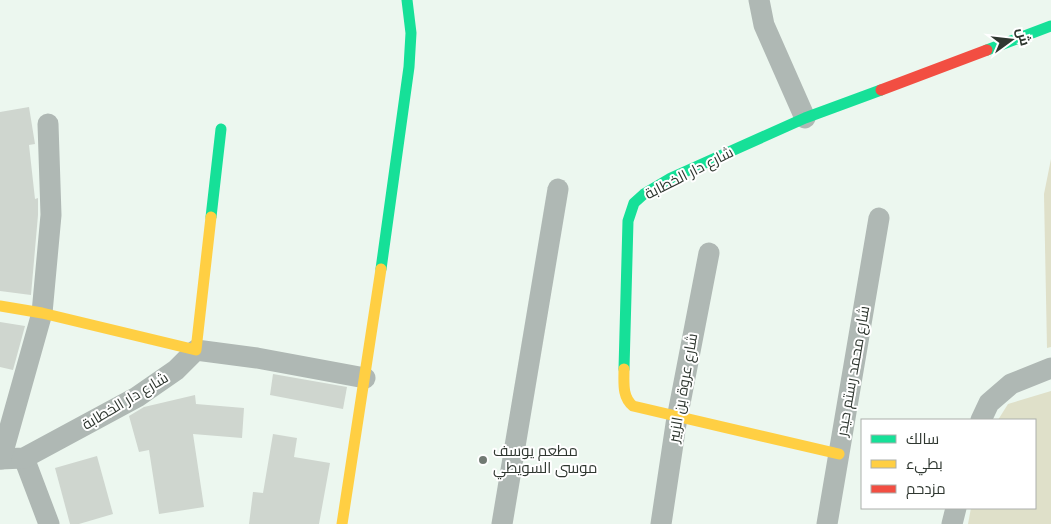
<svg xmlns="http://www.w3.org/2000/svg" width="1051" height="524" font-family="Roboto,Cairo,sans-serif">
<rect width="100%" height="100%" fill="#ecf7ef"/>
<g fill="#dfe0c9">
<polygon points="1051,159 1051,347 1047,348 1044,194"/>
<polygon points="1051,391 1051,524 968,524 971,508 1035,508 1035,420 998,420 1008,404"/>
</g>
<g fill="#cfd6cf">
<polygon points="29,107 35,144 29,145 35,199 38,198 38,215 31,295 0,291 0,112"/>
<polygon points="0,322 25,326 13,370 0,367"/>
<polygon points="273,374 347,387 343,409 270,395"/>
<polygon points="195,395 196,404 244,408 242,438 193,434 204,507 159,514 149,450 139,452 129,416 144,407"/>
<polygon points="273,434 297,438 294,457 330,463 319,524 249,524 253,492 263,493"/>
<polygon points="97,456 113,514 79,524 70,524 55,468"/>
</g>
<g fill="none" stroke-linecap="round" stroke-linejoin="round">
<g stroke="#afb8b4" stroke-width="21">
<polyline points="759,0 764,25 805,118"/>
<polyline points="981,420 989,403 1011,384 1051,368"/>
<polyline points="24,458 49,524"/>
<polyline points="0,459 24,458 137,397 176,370 196,350 257,358 365,378"/>
<polyline points="1,459 42,313 51,215 48,124"/>
<polyline points="502,524 558,189"/>
<polyline points="661,524 676,424 709,253"/>
<polyline points="827,524 879,218"/>
<polyline points="952,524 956,508"/>
</g>
<g stroke="#16e098" stroke-width="11">
<polyline points="987,50 1051,26"/>
<polyline points="211,217 221,129"/>
<polyline points="381,269 409,67 411,33 407,0"/>
<polyline points="624,369 628,221 634,203 644,194 671,178 805,118 881,90"/>
</g>
<g stroke="#ffcf43" stroke-width="11">
<polyline points="0,306 42,313 196,350 211,217"/>
<path d="M624 369C624 383 622 397 633 406L839 454"/>
<polyline points="342,524 381,269"/>
</g>
<polyline stroke="#f24e42" stroke-width="11" points="881,90 987,50"/>
</g>
<circle fill="#717a73" stroke="#fff" stroke-width="2" cx="483" cy="460" r="5"/>
<g text-anchor="middle" dominant-baseline="central" stroke-width="4" stroke-linejoin="round" paint-order="stroke">
<g font-size="15" fill="#2f3730" stroke="#fff">
<text transform="translate(689 173) rotate(-27)">شارع دار الخطابة</text>
<text transform="translate(853 371) rotate(-80)">شارع محمد رستم حيدر</text>
<text transform="translate(683 388) rotate(-80)">شارع عروة بن الزبير</text>
<text transform="translate(125 401) rotate(-31)">شارع دار الخطابة</text>
</g>
<g font-size="15" fill="#2f3730" stroke="#fff" text-anchor="start">
<text x="493" y="451">مطعم يوسف<tspan x="493" dy="17">موسى السويطي</tspan></text>
</g>
</g>
<rect x="861" y="419" width="175" height="90" fill="#ffffff" stroke="#acafac"/>
<rect x="871" y="435" width="25" height="8" fill="#16e098" stroke="#acafac"/>
<text x="906" y="444" font-size="15" fill="#2f3730">سالك</text>
<rect x="871" y="460" width="25" height="8" fill="#ffcf43" stroke="#acafac"/>
<text x="906" y="469" font-size="15" fill="#2f3730">بطيء</text>
<rect x="871" y="485" width="25" height="8" fill="#f24e42" stroke="#acafac"/>
<text x="906" y="494" font-size="15" fill="#2f3730">مزدحم</text>
<g transform="translate(1011 40) rotate(75)" stroke="#ffffff" stroke-width="4" paint-order="stroke">
<path d="M0-4L9 19L0 12L-9 19Z" fill="#2f3730"/>
<text y="-8" font-size="14" font-weight="bold" text-anchor="middle" fill="#2f3730">ش</text>
</g>
</svg>
